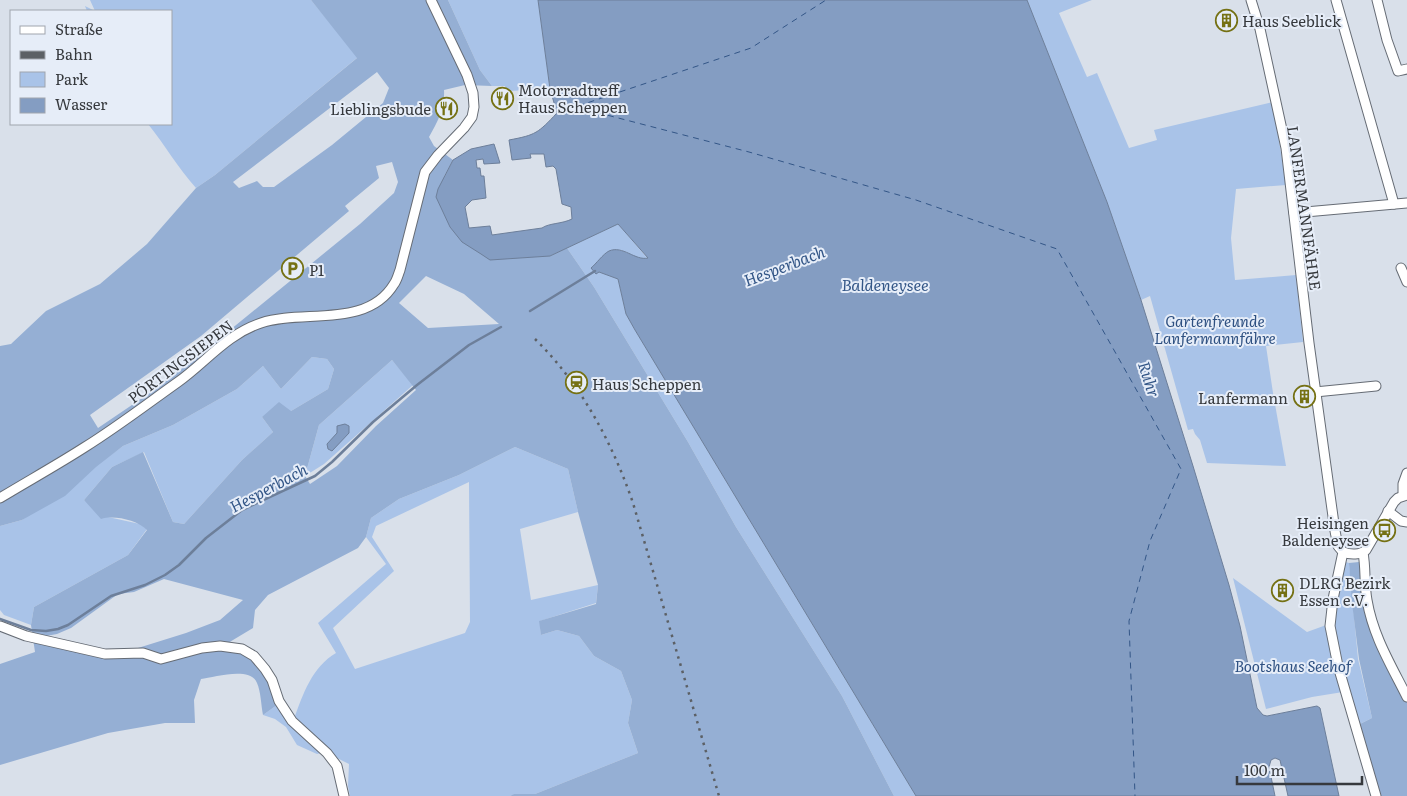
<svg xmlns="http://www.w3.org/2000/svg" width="1407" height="796" font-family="Literata,serif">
<rect width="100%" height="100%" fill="#d9e0ea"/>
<g fill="#a9c3e8" fill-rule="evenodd">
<path d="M90 0H311L358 57 215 175 196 188C178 168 165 145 148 124H171V11H87L85 6 95 11Z"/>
<polygon points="448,0 538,0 550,89 506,91 505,86 492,86 480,70"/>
<polygon points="1027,0 1092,0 1059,13 1087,77 1097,73 1129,148 1157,140 1154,130 1273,102 1286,185 1236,189 1231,238 1235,280 1296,275 1303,342 1266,346 1273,393 1286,466 1207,463 1200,440 1195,434 1193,429 1188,430 1150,296 1141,300 1107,202"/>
<polygon points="618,224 648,259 639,259 621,250 599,272 618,279 626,314 635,330 916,796 894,796 842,696 736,527 688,442 594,287 567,248"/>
<polygon points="312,357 327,359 334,369 328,389 291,411 262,417 273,432 242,460 184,524 173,522 144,452 112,467 84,500 108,517 140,524 147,529 128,555 34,607 31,625 4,615 0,610 0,526 22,520 123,446 173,425 237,389 263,366 281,389"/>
<polygon points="392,360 413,385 324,464 305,476 319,425"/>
<path d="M515 447 568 469 578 512 520 529 531 600 598 585 596 603 540 621 541 635 557 630 579 636 594 656 621 671 632 700 628 723 638 753 535 794H515L510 796H350L348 786 349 764 337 758 294 719C303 694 312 667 336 653L318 623 386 564 366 537 371 518 399 499 459 475ZM469 482 470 622 465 633 355 669 333 628 394 571 372 537 376 526Z"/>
<polygon points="1343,561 1349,563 1358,659 1372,718 1358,725 1341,664 1333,626"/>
<polygon points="1233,578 1307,632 1329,624 1343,692 1312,697 1266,709"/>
<polygon points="277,705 321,753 317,754 297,745 286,727 275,719 263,715"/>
</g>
<g fill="#95afd4" fill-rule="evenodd">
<path d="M311 0H448L480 70 492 86 465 85 444 90C445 108 438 121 429 137L434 146 453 160 444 177 450 227 550 256 567 248 594 287 688 442 736 527 842 696 894 796H510L514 794H535L638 753 628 723 632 700 621 671 594 656 579 636 557 630 541 635 539 621 596 604 598 585 578 512 568 469 515 447 459 475 399 499 371 518 366 537 358 548 268 595 255 610 253 628 228 643 253 658 265 672 277 705 263 715C261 705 261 692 257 683 251 666 214 677 201 679L194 700 195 723H165L108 733 0 765V664L35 652 31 625 34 607 128 555 147 530C137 520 114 515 101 519L84 500 112 467 143 452 173 522 184 524 242 460 273 432 262 417 279 402 291 411 328 389 334 369 327 359 312 357 281 389 263 366 237 389 173 425 123 446 96 467 65 496 22 520 0 526V346L11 344 46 311 100 284 147 244 196 188 215 175 357 58ZM377 72 389 88 383 103 332 145 274 187H263L257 181 239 188 233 182ZM392 162 398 182 394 193 360 224 214 343 157 388 98 428 90 415 201 336 349 211 345 206 379 178 376 166ZM426 276 464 294 499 324 428 328 399 303ZM392 360 416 390 376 426 337 466 310 484 305 476 319 425ZM164 579 243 600 220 620 186 633 138 648 104 651 96 648 46 636 57 634 71 628 118 594 134 592Z"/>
<polygon points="1369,561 1368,580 1372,604 1382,647 1407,700 1407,796 1379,796 1358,725 1372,718 1359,659 1352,603 1349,563"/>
</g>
<g fill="#849dc2" stroke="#6d7f9a">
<path d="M538 0H1027L1107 202 1141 300 1193 466 1229 585 1240 626 1257 708 1263 715 1267 716 1317 706 1320 708 1339 796H1288L1280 760 1275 758 1271 760 1269 767 1275 796H916L635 330 626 314 618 279 599 272 596 274 591 268C596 264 603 254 609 251 623 245 635 261 648 258L618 224 550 256 490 260 481 254 462 242 450 227 436 197 438 189 453 160 471 149 494 144 500 163 484 164 483 159 476 160 477 168H480L481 176H484L486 198 472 200 465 207 469 228 490 226 492 235 542 228C549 223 562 224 572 219L571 207 562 204 556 169 553 166 546 167 544 154H530L531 158 512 160 509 140C536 135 538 133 557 113L550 89Z"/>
<polygon points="345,424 349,426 349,433 332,451 328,449 327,444 337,433 337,426"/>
</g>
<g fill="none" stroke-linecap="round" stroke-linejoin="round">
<g stroke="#6d7f9a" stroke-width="2.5">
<polyline points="530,311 595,271"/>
<polyline points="0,619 31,630 46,631 58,629 68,625 111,596 145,585 165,575 179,565 206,538 242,510 315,476 332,462 373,422 417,385 469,345 501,327"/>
</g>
<g stroke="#335687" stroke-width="1" stroke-dasharray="6 5" stroke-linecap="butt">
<polyline points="578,106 751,48 826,0"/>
<polyline points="576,107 749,152 916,200 1057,249 1181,469 1150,541 1129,621 1135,796"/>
</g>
<defs>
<g id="minor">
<polyline points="1251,0 1260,29 1286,148 1309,343 1335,531 1338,546 1343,552 1333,599 1330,626 1338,666 1376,796"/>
<polyline points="1336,0 1394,204"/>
<polyline points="1377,0 1387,40 1398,71 1407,69"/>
<polyline points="1294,213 1407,203"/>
<polyline points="1401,268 1407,282"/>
<polyline points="1315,392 1376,386"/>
<polyline points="1403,495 1403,484 1407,473"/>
<path d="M0 498C28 481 57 465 85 447 117 427 147 404 178 382 206 362 227 334 261 323 303 309 367 329 394 284 397 280 398 275 400 270L425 172 438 155 464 128 472 117 474 107 473 93 467 75 431 0"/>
<polyline points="1388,511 1401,521 1407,522"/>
<path d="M1343 552C1350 555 1361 555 1366 550L1394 502 1398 498 1407 495"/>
<path d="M1363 553C1366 568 1364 584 1367 600 1373 636 1391 665 1407 697"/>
<polyline points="0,626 26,636 105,654 143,653 161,659 202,648 220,646 242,649 254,656 265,669 272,680 279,701 292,721 327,753 337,766 344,796"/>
</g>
</defs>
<use href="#minor" stroke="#666c75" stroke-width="11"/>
<use href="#minor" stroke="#fff" stroke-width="9"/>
<path stroke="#5c6065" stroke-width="2.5" stroke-dasharray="2.5 5" stroke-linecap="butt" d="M535 339C581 384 612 442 633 503L719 796"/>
</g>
<defs>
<symbol id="building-ring" viewBox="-11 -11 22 22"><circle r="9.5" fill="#e6edf8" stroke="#757114" stroke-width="1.5"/><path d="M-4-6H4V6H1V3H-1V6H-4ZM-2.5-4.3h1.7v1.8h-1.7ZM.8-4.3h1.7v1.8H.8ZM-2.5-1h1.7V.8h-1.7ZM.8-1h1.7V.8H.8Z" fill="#757114"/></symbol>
<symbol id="restaurant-ring" viewBox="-11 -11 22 22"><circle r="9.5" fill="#e6edf8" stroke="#757114" stroke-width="1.5"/><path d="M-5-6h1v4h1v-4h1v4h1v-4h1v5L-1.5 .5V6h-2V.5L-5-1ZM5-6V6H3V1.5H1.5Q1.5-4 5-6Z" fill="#757114"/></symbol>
<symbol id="parking-ring" viewBox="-11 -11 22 22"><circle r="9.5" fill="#e6edf8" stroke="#757114" stroke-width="1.5"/><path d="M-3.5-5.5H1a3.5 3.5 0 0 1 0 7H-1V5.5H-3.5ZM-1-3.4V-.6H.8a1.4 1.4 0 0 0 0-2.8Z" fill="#757114"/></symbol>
<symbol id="station-ring" viewBox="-11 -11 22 22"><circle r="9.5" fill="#e6edf8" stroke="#757114" stroke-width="1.5"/><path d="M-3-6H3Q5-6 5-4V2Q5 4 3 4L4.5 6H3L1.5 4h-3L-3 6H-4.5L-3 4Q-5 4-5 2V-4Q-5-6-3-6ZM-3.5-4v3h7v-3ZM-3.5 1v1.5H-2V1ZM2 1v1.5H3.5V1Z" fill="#757114"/></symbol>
<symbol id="bus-ring" viewBox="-11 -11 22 22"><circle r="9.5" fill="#e6edf8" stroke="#757114" stroke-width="1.5"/><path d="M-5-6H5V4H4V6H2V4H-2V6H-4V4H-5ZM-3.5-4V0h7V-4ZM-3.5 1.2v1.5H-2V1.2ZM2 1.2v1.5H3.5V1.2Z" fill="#757114"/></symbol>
</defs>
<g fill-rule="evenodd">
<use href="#building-ring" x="1214" y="8" width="25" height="25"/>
<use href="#restaurant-ring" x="490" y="86" width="25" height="25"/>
<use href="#restaurant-ring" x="434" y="96" width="25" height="25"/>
<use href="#parking-ring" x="280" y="256" width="25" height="25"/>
<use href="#station-ring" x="564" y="370" width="25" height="25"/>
<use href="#building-ring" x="1292" y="384" width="25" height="25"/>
<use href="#bus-ring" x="1372" y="518" width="25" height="25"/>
<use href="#building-ring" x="1270" y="578" width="25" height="25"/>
</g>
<g text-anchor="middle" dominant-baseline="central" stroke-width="4" stroke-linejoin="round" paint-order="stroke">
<g font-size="15" fill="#36393d" stroke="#e6edf8" text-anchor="start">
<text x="1242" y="20">Haus Seeblick</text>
<text x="518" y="89">Motorradtreff<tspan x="518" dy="17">Haus Scheppen</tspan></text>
<text x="431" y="108" text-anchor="end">Lieblingsbude</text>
<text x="309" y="269">P1</text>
<text x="592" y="383">Haus Scheppen</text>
<text x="1288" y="397" text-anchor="end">Lanfermann</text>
<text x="1369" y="522" text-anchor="end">Heisingen<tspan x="1369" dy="17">Baldeneysee</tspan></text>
<text x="1299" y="582">DLRG Bezirk<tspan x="1299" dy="17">Essen e.V.</tspan></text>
</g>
<g font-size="15" fill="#36393d" stroke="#e6edf8">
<text transform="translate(1305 208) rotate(82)">LANFERMANNFÄHRE</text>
<text transform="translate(180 361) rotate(-37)">PÖRTINGSIEPEN</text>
</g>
<g font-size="15" font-style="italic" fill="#2e5081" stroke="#e6edf8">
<text x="1215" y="320">Gartenfreunde<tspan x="1215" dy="17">Lanfermannfähre</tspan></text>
<text x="1293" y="665">Bootshaus Seehof</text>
</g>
<g font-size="16" font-style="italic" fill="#335687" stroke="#e6edf8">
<text transform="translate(784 265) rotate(-21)">Hesperbach</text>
<text x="885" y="284">Baldeneysee</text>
<text transform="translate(1150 379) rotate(72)">Ruhr</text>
<text transform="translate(268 487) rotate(-28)">Hesperbach</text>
</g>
</g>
<rect x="10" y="10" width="162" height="115" fill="#e6edf8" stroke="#a0a5ad"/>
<rect x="20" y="26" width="25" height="8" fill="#ffffff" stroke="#a0a5ad"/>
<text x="55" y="35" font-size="15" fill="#36393d">Straße</text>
<rect x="20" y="51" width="25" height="8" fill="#5c6065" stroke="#a0a5ad"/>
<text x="55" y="60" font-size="15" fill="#36393d">Bahn</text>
<rect x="20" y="72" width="25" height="15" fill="#a9c3e8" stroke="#a0a5ad"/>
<text x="55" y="85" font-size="15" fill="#36393d">Park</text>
<rect x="20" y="98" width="25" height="15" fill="#849dc2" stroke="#a0a5ad"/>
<text x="55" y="110" font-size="15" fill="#36393d">Wasser</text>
<path d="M1237 776v8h125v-8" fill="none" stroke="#36393d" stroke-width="2.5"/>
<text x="1244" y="776" font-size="15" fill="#36393d" stroke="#e6edf8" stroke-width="4" paint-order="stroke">100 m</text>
</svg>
